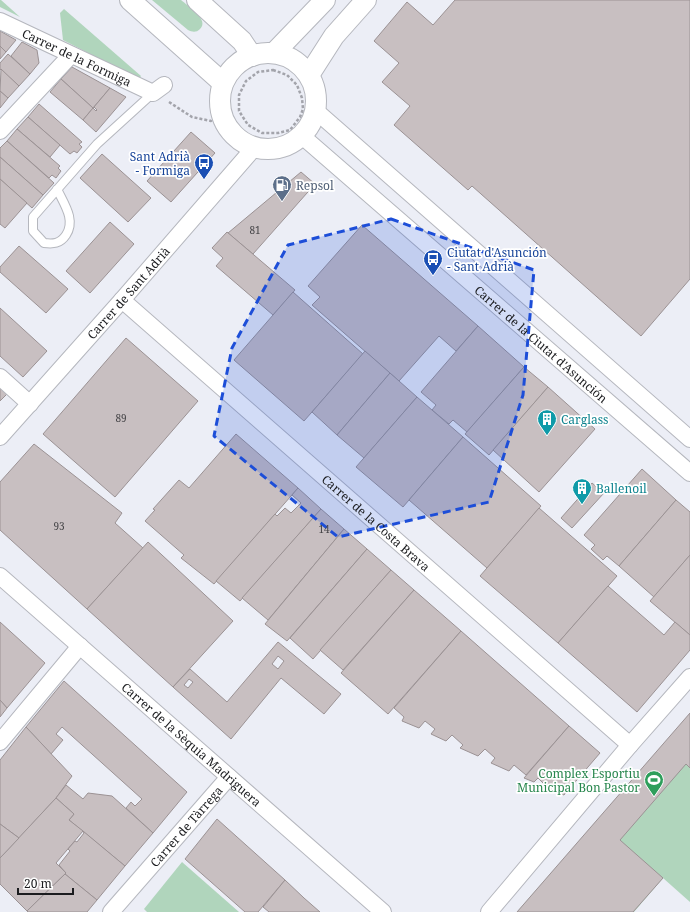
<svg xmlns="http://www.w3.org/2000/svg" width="690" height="912" font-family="'Noto Serif',serif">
<rect width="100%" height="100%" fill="#eceef6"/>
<g fill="#b0d5bc">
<polygon points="0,0 1,0 20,17 0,7"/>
<path d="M152 0H181C188 6 210 20 200 29 196 33 192 32 188 30Z"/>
<polygon points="64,9 141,76 139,79 63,40 60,13"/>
<polygon points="690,715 690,902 663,878 634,912 517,912"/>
<polygon points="182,862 239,912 147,912 144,909"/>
</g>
<g fill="#c8bfc1" stroke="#9b9294" fill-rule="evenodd">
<polygon points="455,0 690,0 690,279 641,336 472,186 468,190 394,125 410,106 382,82 399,63 374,41 407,2 433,25"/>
<polygon points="0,31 16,40 6,52 0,46"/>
<polygon points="22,42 37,50 39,63 30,74 11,56"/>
<polygon points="0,46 6,52 0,59"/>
<polygon points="8,54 30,74 19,86 0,69 0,63"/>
<polygon points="72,67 110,88 93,108 61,79"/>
<polygon points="1,69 19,86 8,98 0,91"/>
<polygon points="61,79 93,108 83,120 50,92"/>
<polygon points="110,88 126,97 96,132 83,120 93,108 96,111 97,110 94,107"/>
<polygon points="0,91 8,98 0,108"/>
<polygon points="39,104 82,142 79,144 82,147 77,153 74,151 70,154 28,117"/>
<polygon points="28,117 60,145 50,157 17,129"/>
<polygon points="17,129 60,166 58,168 61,171 56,178 52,175 49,178 7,141"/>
<polygon points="191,132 215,153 171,202 147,181"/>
<polygon points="7,141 54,183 43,195 0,157 0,148"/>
<polygon points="102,154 151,198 128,222 80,178"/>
<polygon points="0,157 43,195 32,208 0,179"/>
<polygon points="301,172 315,184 253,254 228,233"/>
<polygon points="0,179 27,203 5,228 0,224"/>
<polygon points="110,222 134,244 90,293 66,271"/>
<polygon points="362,225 478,326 456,351 439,336 399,381 312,305 320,297 308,286"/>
<polygon points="227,232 295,290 273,315 216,266 223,258 212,248"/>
<polygon points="19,246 68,289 46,313 0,272 0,267"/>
<polygon points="293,292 363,354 304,421 234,360"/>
<polygon points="0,308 47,351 23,377 0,356"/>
<polygon points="478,326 524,367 467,432 453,420 449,424 432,410 436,405 421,392"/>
<polygon points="126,338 198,401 115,497 43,434"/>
<polygon points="365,351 390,373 337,435 312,412"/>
<polygon points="524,367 548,387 489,455 465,434"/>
<polygon points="390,373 417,397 364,458 337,435"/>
<polygon points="0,386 8,393 0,401"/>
<polygon points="548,387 595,429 539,492 493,450"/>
<polygon points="417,397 463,437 403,507 356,467"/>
<polygon points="236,434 298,488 214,584 181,558 184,555 145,521 155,510 153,509 179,480 189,488"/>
<polygon points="463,437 541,506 487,568 409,500"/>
<polygon points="34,444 122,513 115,523 143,548 87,609 0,530 0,482"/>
<polygon points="642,469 676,500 619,566 607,556 603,560 591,549 595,545 584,535"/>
<polygon points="592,483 604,493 572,528 561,518"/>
<polygon points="298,488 321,509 240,601 216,581 275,514 277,516 285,508 291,513 301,503 292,495"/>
<polygon points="676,500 690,512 690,555 654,597 619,566"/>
<polygon points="539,508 617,576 558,643 480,576"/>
<polygon points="321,509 344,529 268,620 242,598"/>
<polygon points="344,529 367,549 287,641 265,624"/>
<polygon points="148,542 233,621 173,687 87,609"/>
<polygon points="367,549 391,570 313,659 290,638"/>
<polygon points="690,555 690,635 650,601"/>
<polygon points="391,570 414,590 343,670 320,650"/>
<polygon points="608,586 664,635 675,622 690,635 690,650 637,712 558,643"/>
<polygon points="414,590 461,631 388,714 341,673"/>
<polygon points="0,622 45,663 7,708 0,700"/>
<polygon points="461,631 569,726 526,775 514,765 509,771 491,763 495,758 485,749 478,756 460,748 463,745 452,735 446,741 431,734 435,729 425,721 419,728 402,721 404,717 394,708"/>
<path d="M278 642 341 694 324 714 281 678 231 739 173 687 190 669 227 702ZM278 656 284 661 278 669 272 664ZM189 679 193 682 188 688 184 685Z"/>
<polygon points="64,681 187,792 153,833 126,808 131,802 135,806 142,799 62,727 56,734 63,740 51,754 26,727"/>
<polygon points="0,700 7,708 0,717"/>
<polygon points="690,713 690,768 686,764 620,840 663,878 633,912 517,912"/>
<polygon points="569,726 600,753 564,795 549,789 538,778 534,782 524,778"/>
<polygon points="26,727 72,776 56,798 19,838 0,824 0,760"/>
<polygon points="66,785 83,799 88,793 112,796 153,833 125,866 69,820 74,814 56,798"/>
<polygon points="56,798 74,814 69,820 83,831 56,863 66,873 27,911 0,884 0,858"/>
<polygon points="217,819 285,880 258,912 245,912 185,859"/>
<polygon points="0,824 19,838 0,858"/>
<polygon points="83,831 125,866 97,900 65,874 66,873 59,865 70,851 68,849 75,841 77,842 84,833"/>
<polygon points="65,874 97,900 87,912 28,912 27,911"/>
<polygon points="285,880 304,898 320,912 269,912 263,907"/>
</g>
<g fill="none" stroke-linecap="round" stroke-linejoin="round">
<defs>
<path id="service" d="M57 189C64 204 76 220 66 235 60 244 53 244 44 243L33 231V217L97 144 153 93"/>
<g id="minor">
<path id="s1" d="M0 21 153 93 164 85"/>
<polyline points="316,111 690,439"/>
<polyline points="0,131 71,55"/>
<path id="s2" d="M302 136 690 473"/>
<path id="s3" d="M122 300 630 745"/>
<polyline points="0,377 30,404"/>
<path id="s4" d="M0 437 122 300 254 148"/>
<path id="s5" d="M0 576 383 912"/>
<polyline points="0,742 80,646"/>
<path id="s6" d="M111 912 229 777"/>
<polyline points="489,912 630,745 690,677"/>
</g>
<g id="tertiary">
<polyline points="130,0 223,83"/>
<polyline points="197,0 242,41 252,56"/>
<polyline points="274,53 325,0"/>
<circle cx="268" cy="101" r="48"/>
<polyline points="309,75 334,36 366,0"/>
</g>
</defs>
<use href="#service" stroke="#b5b7be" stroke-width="10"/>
<use href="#minor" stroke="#b5b7be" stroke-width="18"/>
<use href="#tertiary" stroke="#b5b7be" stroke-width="22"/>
<g stroke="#a3a4ab" stroke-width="2.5" stroke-dasharray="3 2" stroke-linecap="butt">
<polygon points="273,70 287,75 297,85 302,98 303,109 300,117 290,130 278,133 262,133 248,125 239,111 239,95 246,81 258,72"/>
<polyline points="169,102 192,117 211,121 228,102"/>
</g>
<use href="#service" stroke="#fff" stroke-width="8"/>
<use href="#minor" stroke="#fff" stroke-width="16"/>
<use href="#tertiary" stroke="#fff" stroke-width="20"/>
</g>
<path fill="#1d4ed8" fill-opacity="0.2" stroke="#1d4ed8" stroke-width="3" stroke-dasharray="8 5" stroke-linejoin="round" d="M391 219 534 270 523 395 489 502 338 537 214 436 232 348 288 245Z"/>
<defs>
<symbol id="bus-pin" viewBox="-11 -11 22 30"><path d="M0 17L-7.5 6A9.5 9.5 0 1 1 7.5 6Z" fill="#1a4fb4" stroke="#fff"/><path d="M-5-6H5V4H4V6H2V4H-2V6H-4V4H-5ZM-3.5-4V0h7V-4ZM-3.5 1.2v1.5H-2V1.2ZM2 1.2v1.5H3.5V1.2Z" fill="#fff"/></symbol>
<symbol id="fuel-pin" viewBox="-11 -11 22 30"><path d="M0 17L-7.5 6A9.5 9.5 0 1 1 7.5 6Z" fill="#5c6f8a" stroke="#fff"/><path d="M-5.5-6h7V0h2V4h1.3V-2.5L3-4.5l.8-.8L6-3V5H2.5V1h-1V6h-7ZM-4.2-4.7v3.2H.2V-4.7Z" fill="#fff"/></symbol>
<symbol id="building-pin" viewBox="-11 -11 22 30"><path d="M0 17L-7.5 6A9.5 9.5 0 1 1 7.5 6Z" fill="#0f9aa8" stroke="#fff"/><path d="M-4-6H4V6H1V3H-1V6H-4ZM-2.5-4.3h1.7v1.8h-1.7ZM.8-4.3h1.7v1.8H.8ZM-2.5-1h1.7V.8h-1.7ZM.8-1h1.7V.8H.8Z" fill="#fff"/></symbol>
<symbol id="stadium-pin" viewBox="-11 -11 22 30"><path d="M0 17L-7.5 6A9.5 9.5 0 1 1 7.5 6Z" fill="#2e9e5b" stroke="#fff"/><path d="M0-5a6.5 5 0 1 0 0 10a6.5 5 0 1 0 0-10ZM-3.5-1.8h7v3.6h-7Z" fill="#fff"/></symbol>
</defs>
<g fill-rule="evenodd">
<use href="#bus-pin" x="193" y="152" width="22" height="30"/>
<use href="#fuel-pin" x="271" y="174" width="22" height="30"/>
<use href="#bus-pin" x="422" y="248" width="22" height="30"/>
<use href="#building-pin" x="536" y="408" width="22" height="30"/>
<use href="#building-pin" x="571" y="477" width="22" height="30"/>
<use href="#stadium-pin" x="643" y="769" width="22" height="30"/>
</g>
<g text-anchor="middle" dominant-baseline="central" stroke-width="3.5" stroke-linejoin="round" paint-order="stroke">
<g font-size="10" fill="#464548">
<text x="255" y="230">81</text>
<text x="121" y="418">89</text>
<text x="59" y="526">93</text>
<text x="324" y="529">14</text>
</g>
<g font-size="12" fill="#1b1c1f" stroke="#fff">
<text stroke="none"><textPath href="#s1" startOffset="85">Carrer de la Formiga</textPath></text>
<text stroke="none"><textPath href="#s4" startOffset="193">Carrer de Sant Adrià</textPath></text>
<text stroke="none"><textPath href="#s2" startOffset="317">Carrer de la Ciutat d'Asunción</textPath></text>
<text stroke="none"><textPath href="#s3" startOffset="338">Carrer de la Costa Brava</textPath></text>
<text stroke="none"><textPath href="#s5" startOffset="255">Carrer de la Sèquia Madriguera</textPath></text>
<text stroke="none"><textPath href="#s6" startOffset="114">Carrer de Tàrrega</textPath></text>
</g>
<g font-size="12" fill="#164399" stroke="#fff" text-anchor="end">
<text x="190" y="156">Sant Adrià<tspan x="190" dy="14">- Formiga</tspan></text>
<text x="447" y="252" text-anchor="start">Ciutat d'Asunción<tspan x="447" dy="14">- Sant Adrià</tspan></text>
</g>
<g font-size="12" fill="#4e5e75" stroke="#fff" text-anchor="start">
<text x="296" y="185">Repsol</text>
</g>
<g font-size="12" fill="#0d838f" stroke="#fff" text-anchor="start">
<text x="561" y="419">Carglass</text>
<text x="596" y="488">Ballenoil</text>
</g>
<g font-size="12" fill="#27864d" stroke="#fff" text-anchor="end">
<text x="640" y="773">Complex Esportiu<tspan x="640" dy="14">Municipal Bon Pastor</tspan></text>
</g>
</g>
<path d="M18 888v6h55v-6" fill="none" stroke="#1b1c1f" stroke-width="2"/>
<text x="24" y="888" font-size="12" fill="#1b1c1f" stroke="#ffffff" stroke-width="3" paint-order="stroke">20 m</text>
</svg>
